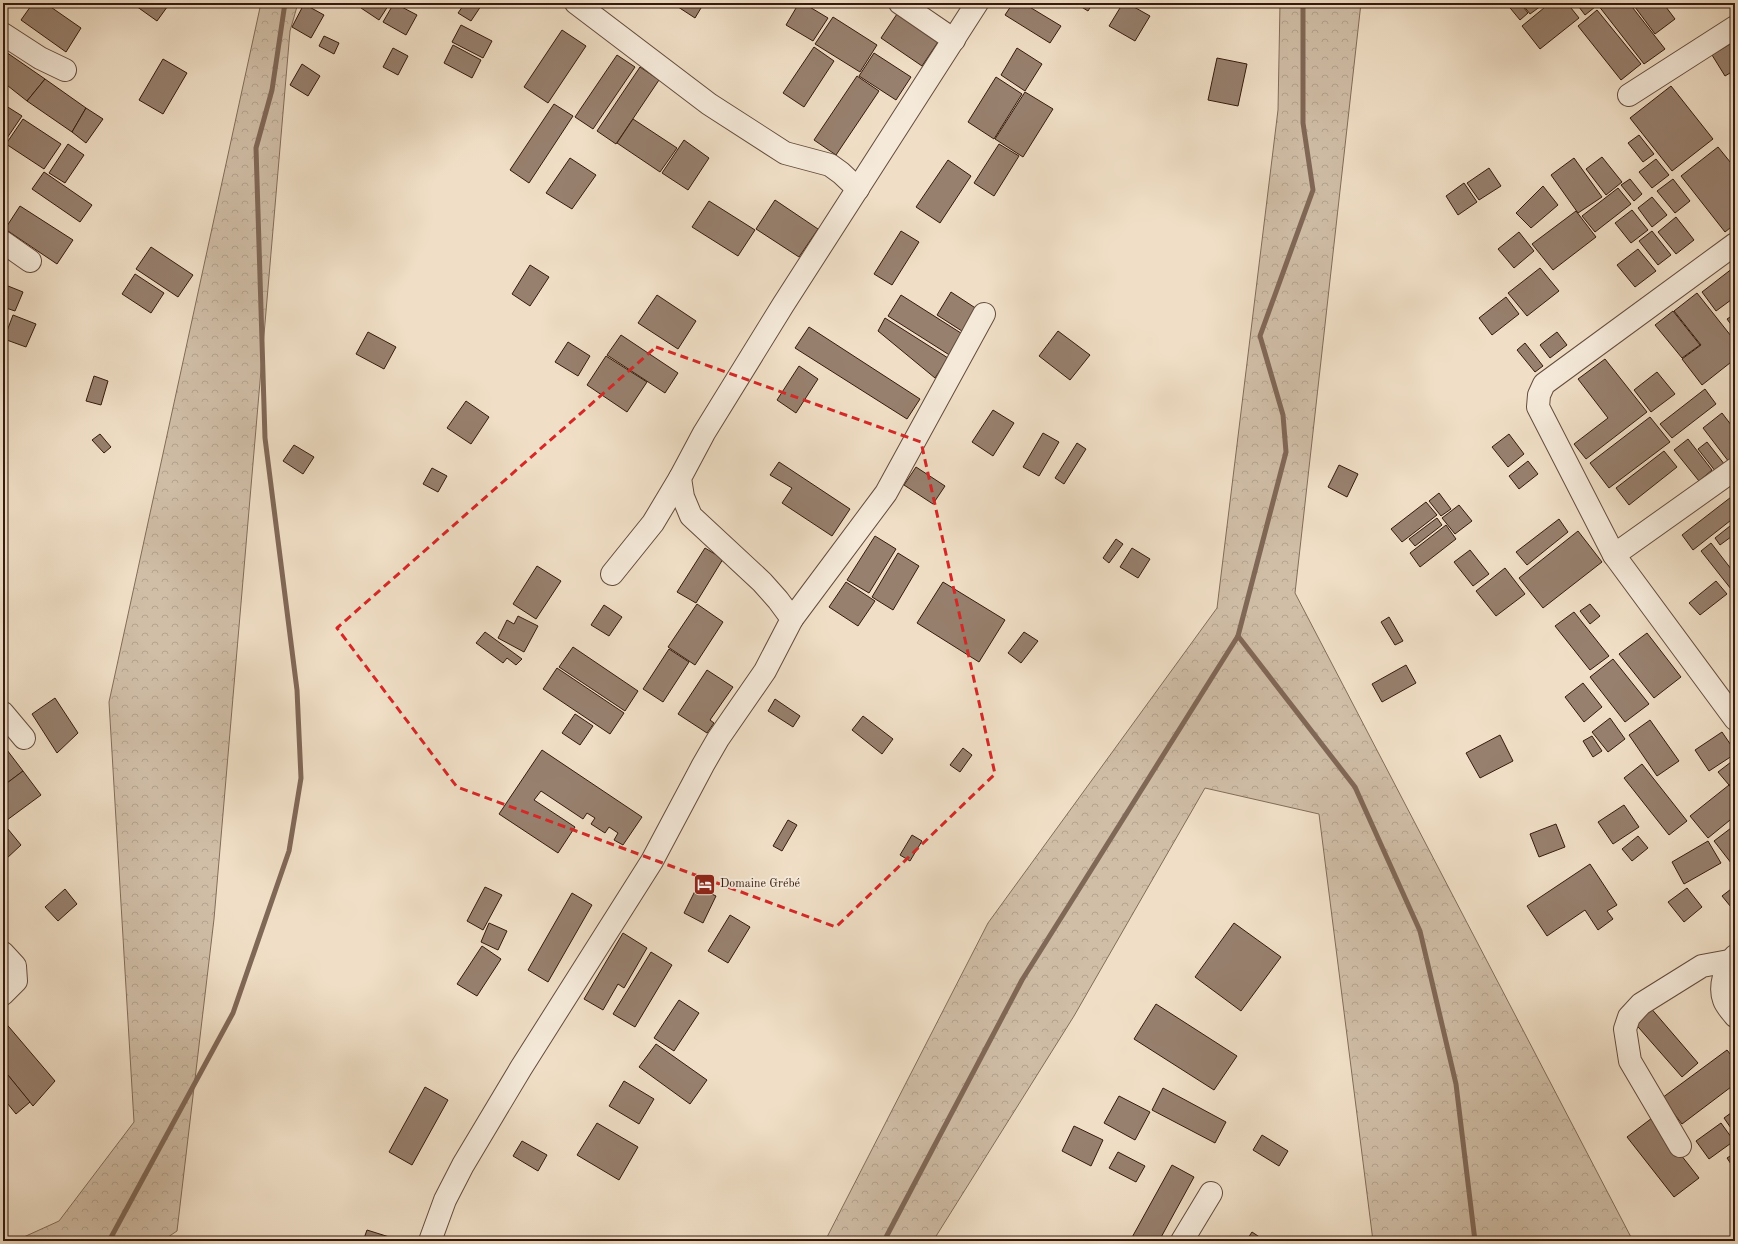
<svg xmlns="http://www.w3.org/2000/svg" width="1738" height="1244" font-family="'Old Standard TT',serif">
<defs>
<pattern id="forest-crowns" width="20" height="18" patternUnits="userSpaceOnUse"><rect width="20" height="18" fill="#d0bea7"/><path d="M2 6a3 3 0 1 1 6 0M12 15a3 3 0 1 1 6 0" fill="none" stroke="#b3a38f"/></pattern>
</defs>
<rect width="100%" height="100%" fill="#f0dfc6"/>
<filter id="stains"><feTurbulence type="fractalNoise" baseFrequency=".005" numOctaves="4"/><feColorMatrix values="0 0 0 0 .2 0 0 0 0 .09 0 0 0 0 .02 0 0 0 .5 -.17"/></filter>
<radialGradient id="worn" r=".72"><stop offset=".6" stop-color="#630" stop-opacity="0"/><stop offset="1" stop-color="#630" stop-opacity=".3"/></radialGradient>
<g fill="url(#forest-crowns)" stroke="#836c5a">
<polygon points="261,3 298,3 290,31 214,919 177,1231 162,1241 15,1241 59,1221 134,1122 109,702"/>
<polygon points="1280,3 1361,3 1295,593 1633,1241 1373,1241 1319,814 1205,788 1074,1016 933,1241 825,1241 988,923 1217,608 1278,110"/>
</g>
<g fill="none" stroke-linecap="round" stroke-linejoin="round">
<g stroke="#806857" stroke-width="5">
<polyline points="1238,636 1355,787 1420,931 1456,1084 1475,1241"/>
<polyline points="109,1241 233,1013 289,851 301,778 297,690 265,438 256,148 272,90 285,3"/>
<polyline points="884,1241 1022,980 1238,636 1286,452 1283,415 1260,336 1313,190 1303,123 1303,3"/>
</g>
</g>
<g fill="#97806e" stroke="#361a0e">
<polygon points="33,3 45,3 81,28 66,52 21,20"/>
<polygon points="138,3 170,3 157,21 136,6"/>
<polygon points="365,3 390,3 379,20 361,8"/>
<polygon points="394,3 417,15 406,35 383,22"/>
<polygon points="465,3 483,3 471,21 458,13"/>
<polygon points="672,3 704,3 695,18"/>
<polygon points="799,3 803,3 828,18 813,41 786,25"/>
<polygon points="1013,3 1023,3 1061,26 1050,43 1005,15"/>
<polygon points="1075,3 1093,3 1088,11"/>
<polygon points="1123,3 1127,3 1150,16 1135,41 1109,26"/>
<polygon points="1506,3 1520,3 1528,13 1520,20"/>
<polygon points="1525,3 1545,3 1530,14 1523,5"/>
<polygon points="1550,3 1567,3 1579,18 1540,49 1522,26"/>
<polygon points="1576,3 1600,3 1585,15"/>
<polygon points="1600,3 1629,3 1665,49 1644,64 1598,5"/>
<polygon points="1632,3 1663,3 1675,19 1655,34"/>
<polygon points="304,4 324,15 311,38 292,27"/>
<polygon points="1597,10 1641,64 1621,80 1578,26"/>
<polygon points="899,11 940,39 922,66 881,38"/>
<polygon points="833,17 877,45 860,72 815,44"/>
<polygon points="461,25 492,41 483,58 452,42"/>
<polygon points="562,30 586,46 548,103 524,87"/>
<polygon points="324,36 339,43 334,54 319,46"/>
<polygon points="1735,41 1735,70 1725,76 1712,55"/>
<polygon points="453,45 481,60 472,78 444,63"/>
<polygon points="814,47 834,61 804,107 783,93"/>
<polygon points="393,48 408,56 398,75 383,67"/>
<polygon points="1017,48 1042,64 1025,91 1001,75"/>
<polygon points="3,50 45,79 27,101 3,82"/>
<polygon points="874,53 911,77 896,100 859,76"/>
<polygon points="617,55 635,67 593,129 575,117"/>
<polygon points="1217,58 1247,64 1238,106 1208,100"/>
<polygon points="163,59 187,73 163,114 139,100"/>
<polygon points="302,64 320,76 308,96 290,85"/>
<polygon points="640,67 659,80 616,144 597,131"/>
<polygon points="857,76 879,91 836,155 814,140"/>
<polygon points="996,77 1022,94 994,139 968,122"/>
<polygon points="45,79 86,108 72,132 27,101"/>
<polygon points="1671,86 1713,139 1672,171 1630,118"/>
<polygon points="1025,92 1053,109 1023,157 995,139"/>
<polygon points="3,104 22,116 5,141 3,139"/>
<polygon points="554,104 573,116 529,183 510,170"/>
<polygon points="86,108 103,119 86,143 72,132"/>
<polygon points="23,119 61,144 44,169 6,144"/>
<polygon points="633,119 677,148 660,172 617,143"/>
<polygon points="1639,135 1654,154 1643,162 1628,143"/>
<polygon points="684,140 709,158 688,190 662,173"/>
<polygon points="68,144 84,155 65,183 49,173"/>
<polygon points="999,144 1019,156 994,196 974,183"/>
<polygon points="1718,147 1735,168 1735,224 1725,232 1681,176"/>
<polygon points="1602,157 1622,182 1606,195 1586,169"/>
<polygon points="570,158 596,175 572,209 546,193"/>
<polygon points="1574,158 1602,197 1578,213 1551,175"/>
<polygon points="1656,159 1669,175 1652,188 1639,172"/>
<polygon points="948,160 971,176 940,223 916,207"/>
<polygon points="1489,168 1501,186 1479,200 1467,183"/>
<polygon points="44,172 92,205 80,222 32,189"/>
<polygon points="1630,179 1642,194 1634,201 1621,185"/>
<polygon points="1673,179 1690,201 1675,213 1657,191"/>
<polygon points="1464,183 1477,202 1458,215 1446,196"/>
<polygon points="1543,186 1558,205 1531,228 1516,213"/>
<polygon points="1618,188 1631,204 1595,232 1582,216"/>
<polygon points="1652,197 1667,215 1652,227 1638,208"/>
<polygon points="775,200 818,229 799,257 756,229"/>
<polygon points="709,201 755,230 738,256 692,227"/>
<polygon points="20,206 73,240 57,264 5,229"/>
<polygon points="1632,210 1648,230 1631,243 1615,223"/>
<polygon points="1576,211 1596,237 1553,270 1532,244"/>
<polygon points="1676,217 1694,240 1676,254 1658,232"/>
<polygon points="901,231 919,242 892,285 874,274"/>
<polygon points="1652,231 1671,255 1658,265 1639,241"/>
<polygon points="1519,232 1534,251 1514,268 1498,249"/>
<polygon points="151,247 193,275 178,297 136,269"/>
<polygon points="1638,249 1656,271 1635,287 1617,265"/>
<polygon points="530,265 549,277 530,306 512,294"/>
<polygon points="1540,268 1559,291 1527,316 1508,293"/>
<polygon points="1733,268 1735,270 1735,297 1716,311 1702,292"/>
<polygon points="135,274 164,293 151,313 122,294"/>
<polygon points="3,284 23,292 15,311 3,307"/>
<polygon points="951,292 980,311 965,333 937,315"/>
<polygon points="1697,293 1735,341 1735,359 1702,385 1682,359 1701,345 1674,311"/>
<polygon points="657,295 696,321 678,349 638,323"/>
<polygon points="901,295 964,335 951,356 888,316"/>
<polygon points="1506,297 1519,314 1492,335 1479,318"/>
<polygon points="1673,311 1700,345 1682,358 1655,325"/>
<polygon points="1735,314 1735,330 1727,319"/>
<polygon points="13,315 36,324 26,347 4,339"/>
<polygon points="885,318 948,358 935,378 878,331"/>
<polygon points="809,327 920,399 907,419 795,348"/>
<polygon points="1058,331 1090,355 1070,380 1039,356"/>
<polygon points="368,332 396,347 384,369 356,354"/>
<polygon points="1557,332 1567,345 1550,358 1540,345"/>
<polygon points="621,335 678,373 665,393 607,355"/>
<polygon points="568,342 590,356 578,376 555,362"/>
<polygon points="1525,343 1543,366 1535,372 1517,350"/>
<polygon points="606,356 647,382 627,412 587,385"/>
<polygon points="1605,359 1647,412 1586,459 1574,444 1608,418 1578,379"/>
<polygon points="799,366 818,379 796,413 777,400"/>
<polygon points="1657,372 1675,394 1651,412 1634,390"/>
<polygon points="94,376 108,381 101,405 86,401"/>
<polygon points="1705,389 1716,404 1672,438 1660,424"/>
<polygon points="466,401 489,417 471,444 447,428"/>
<polygon points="993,410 1014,423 993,456 972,442"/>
<polygon points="1722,413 1735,430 1735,458 1729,462 1703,428"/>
<polygon points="1650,417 1670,442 1609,488 1590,463"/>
<polygon points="1043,433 1059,442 1039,476 1023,467"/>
<polygon points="100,434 111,447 104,453 92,440"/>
<polygon points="1509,434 1524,454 1508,467 1492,447"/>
<polygon points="1688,439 1712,470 1699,481 1674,450"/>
<polygon points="1707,442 1725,465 1716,472 1698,449"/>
<polygon points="1077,443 1086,449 1064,484 1055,478"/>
<polygon points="294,445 314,457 303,474 283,461"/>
<polygon points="1664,451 1677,467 1629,505 1616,488"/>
<polygon points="1528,461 1538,474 1519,489 1509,476"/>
<polygon points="779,462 850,509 832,536 782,503 792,488 770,475"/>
<polygon points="1339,465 1358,474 1347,497 1328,487"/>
<polygon points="916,467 945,486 933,504 904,485"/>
<polygon points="432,468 447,476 438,492 423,484"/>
<polygon points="1439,493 1451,509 1441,516 1429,501"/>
<polygon points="1735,494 1735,517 1693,550 1682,535"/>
<polygon points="1426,502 1437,515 1402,542 1391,529"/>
<polygon points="1459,505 1472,521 1455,534 1442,518"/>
<polygon points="1437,518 1442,525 1415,546 1409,539"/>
<polygon points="1559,519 1568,532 1527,565 1516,552"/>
<polygon points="1735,522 1735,534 1720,545 1715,538"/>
<polygon points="1446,525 1456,539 1420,567 1410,553"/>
<polygon points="1578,531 1602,562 1543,608 1519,578"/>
<polygon points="875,536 896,549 869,593 847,580"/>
<polygon points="1116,539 1123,544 1109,563 1103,558"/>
<polygon points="1711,543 1735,574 1735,586 1731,589 1701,551"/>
<polygon points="705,548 723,559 696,603 677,592"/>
<polygon points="1132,548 1150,559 1138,578 1120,567"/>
<polygon points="1470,550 1489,574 1473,586 1454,562"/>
<polygon points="898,553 919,566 893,610 872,597"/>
<polygon points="537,566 561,581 536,619 513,604"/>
<polygon points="1505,568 1525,594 1496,616 1476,591"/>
<polygon points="1716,581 1727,594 1700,615 1689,603"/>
<polygon points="846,582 875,601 858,626 829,607"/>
<polygon points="943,582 1005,620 979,662 917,623"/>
<polygon points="697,604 723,622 695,665 668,647"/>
<polygon points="1590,604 1600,616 1590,624 1580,611"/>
<polygon points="604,605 622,617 609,636 591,625"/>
<polygon points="1574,612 1609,656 1590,670 1555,626"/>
<polygon points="518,616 538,626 524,652 498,638 507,620 514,624"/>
<polygon points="1389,617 1403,641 1395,645 1381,622"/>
<polygon points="485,632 522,659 516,665 507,658 503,663 476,643"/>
<polygon points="1024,632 1038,641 1021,663 1008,653"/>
<polygon points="1647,633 1681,677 1654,698 1619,654"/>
<polygon points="573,647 638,691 625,711 559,667"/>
<polygon points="669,649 689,662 663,702 643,689"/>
<polygon points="1613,659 1649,704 1625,722 1590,677"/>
<polygon points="1406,665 1416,683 1382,702 1372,684"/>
<polygon points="557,668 624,713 610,734 543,689"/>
<polygon points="707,670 733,687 710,720 714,723 707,733 678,714"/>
<polygon points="1583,683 1602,707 1584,722 1565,697"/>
<polygon points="55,698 78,733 57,753 32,714"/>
<polygon points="775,699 800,716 793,727 768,711"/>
<polygon points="575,714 593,726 580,745 562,733"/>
<polygon points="863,716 893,739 882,754 852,730"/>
<polygon points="1610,718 1625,739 1608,752 1592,732"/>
<polygon points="1650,720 1679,761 1657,776 1629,735"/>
<polygon points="1722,732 1735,751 1735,754 1709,771 1695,750"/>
<polygon points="1500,735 1513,761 1480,778 1466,753"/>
<polygon points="1592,736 1602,751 1593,757 1583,741"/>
<polygon points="963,748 972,755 960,772 950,765"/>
<polygon points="7,750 23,771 3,786 3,753"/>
<polygon points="542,750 642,817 623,845 614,840 618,833 609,827 605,833 591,824 595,818 587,813 583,819 541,791 534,800 575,827 558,853 499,814"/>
<polygon points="1735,759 1735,781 1729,785 1718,772"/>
<polygon points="1642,764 1687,821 1669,835 1624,778"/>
<polygon points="23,771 41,795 3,823 3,786"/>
<polygon points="1729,785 1735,793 1735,816 1708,838 1690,816"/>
<polygon points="1624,805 1639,827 1613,844 1598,822"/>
<polygon points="788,820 797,825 782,851 773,846"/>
<polygon points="3,823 21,845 6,859 3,856"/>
<polygon points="1556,824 1565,847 1539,857 1530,834"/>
<polygon points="1735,825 1735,868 1714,841"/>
<polygon points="912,835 922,841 910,861 900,855"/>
<polygon points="1638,836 1648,848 1632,861 1622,849"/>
<polygon points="1708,841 1721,863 1684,884 1672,862"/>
<polygon points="1590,864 1617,905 1607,911 1613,919 1598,930 1585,910 1547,936 1527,906"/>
<polygon points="1735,886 1735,912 1722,896"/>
<polygon points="485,887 502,895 483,930 467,921"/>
<polygon points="697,887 716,896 703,923 684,913"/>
<polygon points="1687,888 1702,907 1684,922 1668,902"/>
<polygon points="65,889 77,904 58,921 45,907"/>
<polygon points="572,893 592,905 548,982 528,970"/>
<polygon points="730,915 750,927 728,963 708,951"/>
<polygon points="489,923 507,931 498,950 481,942"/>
<polygon points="1234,923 1281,957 1241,1011 1195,977"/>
<polygon points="623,933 647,948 624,988 618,984 603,1010 584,999"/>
<polygon points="482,946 501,959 477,996 457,984"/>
<polygon points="651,952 672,965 635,1027 613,1014"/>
<polygon points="679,1000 699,1013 674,1051 654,1038"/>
<polygon points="1156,1004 1237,1056 1214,1090 1134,1039"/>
<polygon points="1649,1006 1698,1063 1682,1077 1632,1020"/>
<polygon points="3,1020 55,1081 33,1106 3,1069"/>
<polygon points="656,1044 707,1080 690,1104 639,1067"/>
<polygon points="1727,1050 1735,1060 1735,1084 1682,1124 1662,1098"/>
<polygon points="3,1069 30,1102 16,1114 3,1098"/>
<polygon points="624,1081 654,1099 639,1124 609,1106"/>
<polygon points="425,1087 448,1100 412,1165 389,1152"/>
<polygon points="1163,1088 1226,1122 1215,1143 1152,1110"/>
<polygon points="1119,1096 1150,1112 1135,1140 1104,1123"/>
<polygon points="1735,1110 1735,1134 1724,1118"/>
<polygon points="1652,1118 1699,1178 1674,1197 1627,1137"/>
<polygon points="597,1123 638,1147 619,1180 577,1155"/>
<polygon points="1721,1123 1734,1141 1709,1159 1696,1141"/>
<polygon points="1074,1126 1103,1140 1091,1166 1062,1151"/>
<polygon points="1262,1135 1288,1151 1279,1166 1253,1150"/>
<polygon points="522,1141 547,1155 538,1171 513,1156"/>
<polygon points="1118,1152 1145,1166 1136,1182 1109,1168"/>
<polygon points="1735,1153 1735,1170 1727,1158"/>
<polygon points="1172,1165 1194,1177 1159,1241 1130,1241"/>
<polygon points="367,1230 402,1241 363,1241"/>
<polygon points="1252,1232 1261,1238 1260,1241 1246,1241"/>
</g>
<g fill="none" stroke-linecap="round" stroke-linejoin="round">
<defs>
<g id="minor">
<polyline points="576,3 709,104 785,153 830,165 841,173 858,189"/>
<polyline points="900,3 954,40"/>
<polyline points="3,34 40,58 65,70"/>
<polyline points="1629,95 1735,27"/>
<polyline points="3,242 30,261"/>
<polyline points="1735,244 1544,384 1539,395 1538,407 1614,555 1735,719"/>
<polyline points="1614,555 1735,469"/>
<polyline points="612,574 653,523 680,478"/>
<polyline points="792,619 886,493 984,314"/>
<polyline points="3,713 24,738"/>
<polyline points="3,953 15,966 16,981 3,994"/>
<path d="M1735 956C1725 966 1719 987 1724 1000 1726 1006 1732 1012 1735 1016"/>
<polyline points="1680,1146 1630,1061 1625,1029 1629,1017 1641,1004 1702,966 1729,961"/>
<polyline points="430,1241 445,1200 463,1165 521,1068 652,861 703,765 718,739 765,671 792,619 778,600 762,582 691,516 683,497 680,478 704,433 783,305 977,3"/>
<polyline points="1182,1241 1211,1193"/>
</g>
</defs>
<use href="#minor" stroke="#644b3c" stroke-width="24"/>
<use href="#minor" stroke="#f5eada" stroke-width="22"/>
</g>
<path fill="none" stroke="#d62828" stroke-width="3" stroke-dasharray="8 5" stroke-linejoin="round" d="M656 347 921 442 995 774 836 927 457 787 337 628Z"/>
<defs>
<symbol id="hotel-square" viewBox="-11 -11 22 22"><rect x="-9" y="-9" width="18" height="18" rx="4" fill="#8f2418" stroke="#f5eada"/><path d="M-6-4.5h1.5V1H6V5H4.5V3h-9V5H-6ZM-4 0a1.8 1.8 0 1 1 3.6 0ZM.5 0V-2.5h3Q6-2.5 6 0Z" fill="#fff"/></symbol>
</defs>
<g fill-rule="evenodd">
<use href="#hotel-square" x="692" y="872" width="25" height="25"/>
</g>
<g text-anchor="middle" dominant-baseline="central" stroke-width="4" stroke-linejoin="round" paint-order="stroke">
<g font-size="12" fill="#361a0e" stroke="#f5eada" text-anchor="start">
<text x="720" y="884">Domaine Grébé</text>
</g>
</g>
<rect width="1738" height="1244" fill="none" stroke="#f0dfc6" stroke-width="16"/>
<rect x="4" y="4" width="1730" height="1236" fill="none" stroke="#361a0e" stroke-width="2"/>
<rect x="8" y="8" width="1722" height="1228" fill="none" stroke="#361a0e"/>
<rect width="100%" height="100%" filter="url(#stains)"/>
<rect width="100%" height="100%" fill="url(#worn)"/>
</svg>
